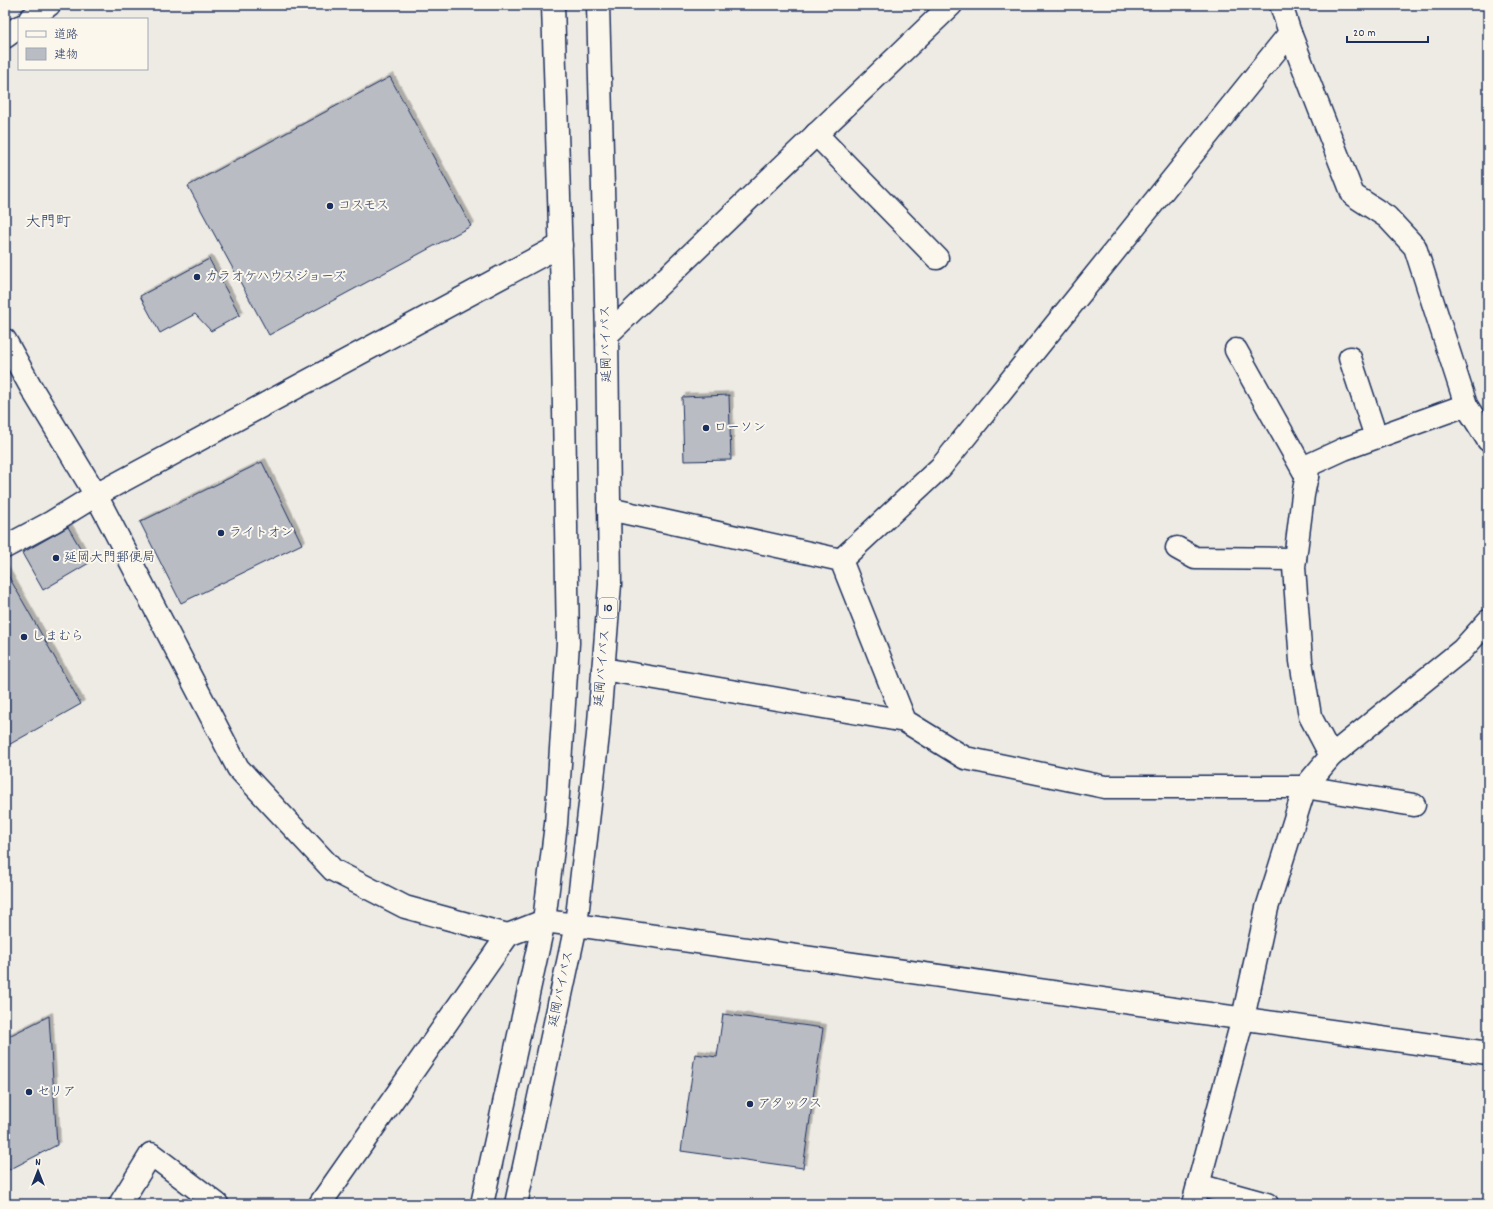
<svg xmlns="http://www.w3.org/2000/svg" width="1493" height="1209" font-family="Dekko,'Klee One',sans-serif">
<defs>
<filter id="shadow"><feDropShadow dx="3.5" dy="-3.5" stdDeviation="0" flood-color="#0004"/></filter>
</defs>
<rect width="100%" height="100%" fill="#eeebe4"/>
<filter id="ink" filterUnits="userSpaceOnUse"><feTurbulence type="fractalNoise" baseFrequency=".025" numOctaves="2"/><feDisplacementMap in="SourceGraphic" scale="8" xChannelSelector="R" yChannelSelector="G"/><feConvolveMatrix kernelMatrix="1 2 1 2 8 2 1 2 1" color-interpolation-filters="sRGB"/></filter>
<g filter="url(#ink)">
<g fill="#b9bcc3" stroke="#1b2f5e" filter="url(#shadow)">
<polygon points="390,77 471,226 269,335 188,186"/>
<polygon points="209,259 240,315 211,331 195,314 160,333 140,296"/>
<polygon points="729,395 731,460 684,461 682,397"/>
<polygon points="262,462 302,544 181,603 140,522"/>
<polygon points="68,527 89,563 43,590 22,553"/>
<polygon points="5,570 81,704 5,747"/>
<polygon points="723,1014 823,1028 803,1168 681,1151 695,1054 717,1057"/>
<polygon points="49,1016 57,1145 5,1172 5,1038"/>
</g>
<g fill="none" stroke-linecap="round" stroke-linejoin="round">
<defs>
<g id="minor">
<polyline points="1281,5 1290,33 1353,195 1387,217 1415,247 1466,405 1488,440"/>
<polyline points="30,19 49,5"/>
<polyline points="5,37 19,27"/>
<polyline points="816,134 937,258"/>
<polyline points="607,335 951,5"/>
<polyline points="5,340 32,389 96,495 238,768 333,870 405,907 508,935 544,921 576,925 1488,1053"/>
<polyline points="1236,350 1307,477"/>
<polyline points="1350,358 1376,437"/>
<polyline points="609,509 841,560 905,721 965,758 1105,787 1305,787 1414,805"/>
<polyline points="5,547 52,522 96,495 561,245"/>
<polyline points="1177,548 1195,558 1295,559"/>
<polyline points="841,560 941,467 1290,33"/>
<polyline points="603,669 905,721"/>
<polyline points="1331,756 1310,716 1301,661 1294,567 1303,495 1309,465 1344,449 1466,405"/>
<polyline points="1198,1185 1267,1204"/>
<polyline points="120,1204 151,1154 217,1204"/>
<polyline points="320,1204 508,935"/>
<polyline points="1193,1204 1243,1018 1267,908 1305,787 1331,756 1462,650 1488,621"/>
</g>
<g id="highway">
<polyline points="482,1204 544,921 556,824 568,643 562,291 553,5"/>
<polyline points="516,1204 576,925 598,735 610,584 607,335 598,5"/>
</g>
</defs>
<use href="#minor" stroke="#1b2f5e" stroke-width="25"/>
<use href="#highway" stroke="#1b2f5e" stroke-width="25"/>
<use href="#minor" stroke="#fbf7ec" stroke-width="22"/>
<use href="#highway" stroke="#fbf7ec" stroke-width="22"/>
</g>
</g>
<g fill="#1b2f5e" stroke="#fbf7ec" stroke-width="1.5">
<circle cx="330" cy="206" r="4"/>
<circle cx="197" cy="277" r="4"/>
<circle cx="706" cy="428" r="4"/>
<circle cx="221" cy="533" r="4"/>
<circle cx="56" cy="558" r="4"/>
<circle cx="24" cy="637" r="4"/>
<circle cx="29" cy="1092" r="4"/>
<circle cx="750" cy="1104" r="4"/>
</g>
<g text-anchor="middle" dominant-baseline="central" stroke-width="4" stroke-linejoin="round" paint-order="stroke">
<rect fill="#fbf7ec" stroke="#5e6b89" stroke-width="1" x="599" y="598" width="18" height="20" rx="3"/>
<g font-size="12" font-weight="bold" fill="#1b2f5e">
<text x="608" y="608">10</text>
</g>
<g font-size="13" fill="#1b2f5e" stroke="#fbf7ec" text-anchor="start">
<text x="338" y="206">コスモス</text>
<text x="205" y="277">カラオケハウスジョーズ</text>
<text x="714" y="428">ローソン</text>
<text x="229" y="533">ライトオン</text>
<text x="64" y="558">延岡大門郵便局</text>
<text x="32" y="637">しまむら</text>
<text x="37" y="1092">セリア</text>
<text x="758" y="1104">アタックス</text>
</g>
<g font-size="13" fill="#1b2f5e" stroke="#fbf7ec">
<text transform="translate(607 344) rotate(-91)">延岡バイパス</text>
<text transform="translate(603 668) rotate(-85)">延岡バイパス</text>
<text transform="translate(562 989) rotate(-78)">延岡バイパス</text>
</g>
<g font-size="15" fill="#1b2f5e" stroke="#fbf7ec">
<text x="48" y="223">大門町</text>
</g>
</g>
<rect width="1493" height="1209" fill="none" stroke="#fbf7ec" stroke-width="20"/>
<rect x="10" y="10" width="1473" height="1189" fill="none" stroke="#1b2f5e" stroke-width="1.5" filter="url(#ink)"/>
<rect x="18" y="18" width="130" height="52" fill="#fbf7ec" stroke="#a1a7b3"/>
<rect x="26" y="31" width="20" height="6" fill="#fbf7ec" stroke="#a1a7b3"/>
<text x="54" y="38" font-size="12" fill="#1b2f5e">道路</text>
<rect x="26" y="48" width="20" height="12" fill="#b9bcc3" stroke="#a1a7b3"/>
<text x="54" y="58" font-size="12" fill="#1b2f5e">建物</text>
<g transform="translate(38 1171)" stroke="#fbf7ec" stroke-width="3" paint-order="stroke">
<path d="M0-3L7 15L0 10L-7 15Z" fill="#1b2f5e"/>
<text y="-6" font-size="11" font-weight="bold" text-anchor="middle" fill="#1b2f5e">N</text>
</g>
<path d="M1347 36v6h81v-6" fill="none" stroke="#1b2f5e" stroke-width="2"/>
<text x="1353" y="36" font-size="12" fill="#1b2f5e" stroke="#fbf7ec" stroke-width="3" paint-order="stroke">20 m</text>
</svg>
